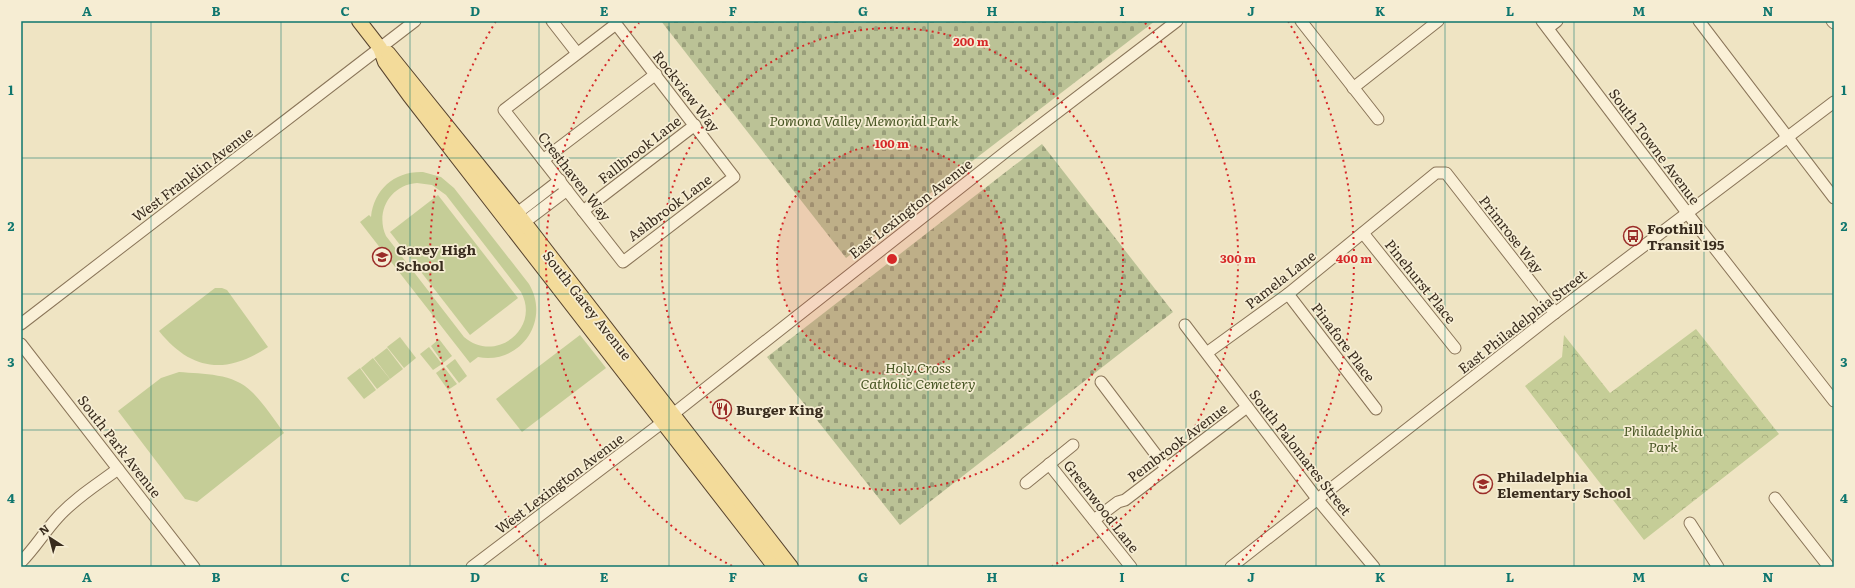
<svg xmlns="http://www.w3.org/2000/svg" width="1855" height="588" font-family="Literata,serif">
<defs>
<pattern id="forest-crowns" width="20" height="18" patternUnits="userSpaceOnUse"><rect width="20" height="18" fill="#c5cd97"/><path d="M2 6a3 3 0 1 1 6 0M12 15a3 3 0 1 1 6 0" fill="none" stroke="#aab082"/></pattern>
<pattern id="cemetery-stones" width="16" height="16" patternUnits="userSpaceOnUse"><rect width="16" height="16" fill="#bbc296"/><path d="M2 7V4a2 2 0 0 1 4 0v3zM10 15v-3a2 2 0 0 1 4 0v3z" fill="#999e7a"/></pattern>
</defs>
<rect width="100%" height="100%" fill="#efe4c3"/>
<g fill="#c5cd97" fill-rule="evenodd">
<path d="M423 172 441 177 454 188 529 284C551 321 520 365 478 357L470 363 360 222 369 215 371 217C374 189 395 171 423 172ZM417 183 432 185 446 195 521 292C541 329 495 364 464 337L386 236C375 212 390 185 417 183Z"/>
<polygon points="438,195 518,298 470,335 390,232"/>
<path d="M215 288H222L227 290 268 347C226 375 191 371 159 331Z"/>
<polygon points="580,335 606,368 522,432 496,399"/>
<polygon points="400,337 416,358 404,368 387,347"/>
<polygon points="439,339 452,356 443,363 431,346"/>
<polygon points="429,347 442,364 433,370 420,354"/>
<polygon points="387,348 403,369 390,379 374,358"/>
<polygon points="373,358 390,379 377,389 361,368"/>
<polygon points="455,359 467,376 459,383 446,366"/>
<polygon points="444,367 457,384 448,390 436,373"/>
<polygon points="360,368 376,390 364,399 347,378"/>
<path d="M179 372C203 374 234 373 252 392 264 404 274 419 284 433L197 502 185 499 118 411 161 378Z"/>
</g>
<polygon fill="url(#forest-crowns)" points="1696,329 1779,434 1644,540 1525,386 1562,357 1564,335 1610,393"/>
<g fill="url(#cemetery-stones)">
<polygon points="661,21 1155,21 846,258"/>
<polygon points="1042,144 1173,312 900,525 767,357"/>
</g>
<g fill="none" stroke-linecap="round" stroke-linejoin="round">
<defs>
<g id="minor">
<polyline points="552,21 577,53"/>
<polyline points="1301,21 1378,119"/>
<polyline points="1542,21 1688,214 1834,401"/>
<polyline points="1699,21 1834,198"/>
<polyline points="1832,21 1834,23"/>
<polygon points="616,24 734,177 623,262 504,110"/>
<polyline points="1548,28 1557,21"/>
<polyline points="1353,88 1438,21"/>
<polyline points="543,160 656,74"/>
<polyline points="583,211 695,125"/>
<polyline points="511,218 560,180"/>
<polyline points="518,227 567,190"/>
<polyline points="1363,233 1455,348"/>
<polyline points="1288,294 1376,409"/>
<polyline points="21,324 415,21"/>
<polyline points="1185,325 1318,500 1374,567"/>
<polyline points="21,344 194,567"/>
<polyline points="1208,352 1288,294 1436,173 1446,173 1555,313"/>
<polyline points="1101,382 1166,468"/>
<polyline points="1049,464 1131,567"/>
<polyline points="1026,483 1073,445"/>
<polyline points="1775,498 1829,567"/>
<polyline points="1094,520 1118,502 1125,500 1247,407"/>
<polyline points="1690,523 1718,567"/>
<path d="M21 562C35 548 45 531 58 517 75 498 98 484 118 469"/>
<polyline points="472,567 663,422 1008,150 1177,21"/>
<polyline points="1231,567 1555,313 1834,102"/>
</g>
<g id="major">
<polyline points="359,21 380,48 385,62 409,95 775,567"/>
<polyline points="388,53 517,213 791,567"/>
</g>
</defs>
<use href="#minor" stroke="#8a7559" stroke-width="13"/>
<use href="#major" stroke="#57432e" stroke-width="16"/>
<use href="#minor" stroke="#faf0d7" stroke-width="11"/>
<use href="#major" stroke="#f3db9a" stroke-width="14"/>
</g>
<path fill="none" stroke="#0f766e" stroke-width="1" stroke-opacity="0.55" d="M151 21V567M281 21V567M410 21V567M539 21V567M669 21V567M798 21V567M928 21V567M1057 21V567M1186 21V567M1316 21V567M1445 21V567M1574 21V567M1704 21V567M21 158H1834M21 294H1834M21 430H1834"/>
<circle cx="892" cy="259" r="115" fill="#d62828" fill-opacity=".12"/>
<g fill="none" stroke="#d62828" stroke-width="2" stroke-dasharray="2 4">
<circle cx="892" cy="259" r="115"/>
<circle cx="892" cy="259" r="231"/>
<path d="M732 566A346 346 0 0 1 639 23M1145 23A346 346 0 0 1 1052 566"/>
<path d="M546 565A462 462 0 0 1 496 21M1288 21A462 462 0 0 1 1238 565"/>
</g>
<defs>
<symbol id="bus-ring" viewBox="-11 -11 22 22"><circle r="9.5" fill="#f6edd3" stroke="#9a2c28" stroke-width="1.5"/><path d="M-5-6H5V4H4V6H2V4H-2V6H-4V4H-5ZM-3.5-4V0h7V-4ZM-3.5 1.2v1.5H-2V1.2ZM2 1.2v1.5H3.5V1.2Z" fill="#9a2c28"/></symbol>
<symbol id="school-ring" viewBox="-11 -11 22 22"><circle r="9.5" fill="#f6edd3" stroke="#9a2c28" stroke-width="1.5"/><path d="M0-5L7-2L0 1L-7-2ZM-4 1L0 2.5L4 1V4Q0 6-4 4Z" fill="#9a2c28"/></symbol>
<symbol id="restaurant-ring" viewBox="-11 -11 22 22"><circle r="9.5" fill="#f6edd3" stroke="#9a2c28" stroke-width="1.5"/><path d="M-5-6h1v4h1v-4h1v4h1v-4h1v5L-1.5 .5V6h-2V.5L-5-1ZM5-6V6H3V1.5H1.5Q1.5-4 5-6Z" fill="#9a2c28"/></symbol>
</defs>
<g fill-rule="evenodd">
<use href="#bus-ring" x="1622" y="225" width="22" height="22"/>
<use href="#school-ring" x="371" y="246" width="22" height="22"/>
<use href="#restaurant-ring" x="711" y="398" width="22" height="22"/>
<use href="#school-ring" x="1472" y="473" width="22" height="22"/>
</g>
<g text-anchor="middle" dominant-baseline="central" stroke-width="3.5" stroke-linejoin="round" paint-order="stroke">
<g font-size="14" fill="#392c1e" stroke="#f6edd3">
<text transform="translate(687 91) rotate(52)">Rockview Way</text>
<text transform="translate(1655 146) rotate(53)">South Towne Avenue</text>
<text transform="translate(639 149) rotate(-38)">Fallbrook Lane</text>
<text transform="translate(192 174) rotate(-37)">West Franklin Avenue</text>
<text transform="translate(575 176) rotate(52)">Cresthaven Way</text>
<text transform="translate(669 207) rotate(-37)">Ashbrook Lane</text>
<text transform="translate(910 208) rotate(-38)">East Lexington Avenue</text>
<text transform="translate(1512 234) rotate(52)">Primrose Way</text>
<text transform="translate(1280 279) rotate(-38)">Pamela Lane</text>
<text transform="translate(1421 281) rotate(51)">Pinehurst Place</text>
<text transform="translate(588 305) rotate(52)">South Garey Avenue</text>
<text transform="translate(1522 321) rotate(-38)">East Philadelphia Street</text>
<text transform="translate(1344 342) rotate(53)">Pinafore Place</text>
<text transform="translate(1177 442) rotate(-37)">Pembrook Avenue</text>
<text transform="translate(120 446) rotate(52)">South Park Avenue</text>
<text transform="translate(1301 452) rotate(52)">South Palomares Street</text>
<text transform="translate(559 483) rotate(-37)">West Lexington Avenue</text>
<text transform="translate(1102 506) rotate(52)">Greenwood Lane</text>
</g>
<g font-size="14" font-style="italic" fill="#485624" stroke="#f6edd3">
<text x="864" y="120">Pomona Valley Memorial Park</text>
<text x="918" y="367">Holy Cross<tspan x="918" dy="16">Catholic Cemetery</tspan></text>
<text x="1663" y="430">Philadelphia<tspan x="1663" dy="16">Park</tspan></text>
</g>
<g font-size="14" font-weight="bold" fill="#392c1e" stroke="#f6edd3" text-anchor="start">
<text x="1647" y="228">Foothill<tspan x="1647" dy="16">Transit 195</tspan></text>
<text x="396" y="249">Garey High<tspan x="396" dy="16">School</tspan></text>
<text x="736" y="409">Burger King</text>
<text x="1497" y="476">Philadelphia<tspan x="1497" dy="16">Elementary School</tspan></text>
</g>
</g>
<circle cx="892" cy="259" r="6" fill="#d62828" stroke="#f6edd3" stroke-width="2"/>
<g font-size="12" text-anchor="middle" font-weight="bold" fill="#d62828" stroke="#f6edd3" stroke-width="3.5" stroke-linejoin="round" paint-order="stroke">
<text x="971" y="46">200 m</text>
<text x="892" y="148">100 m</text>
<text x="1238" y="263">300 m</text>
<text x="1354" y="263">400 m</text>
</g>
<rect width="1855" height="588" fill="none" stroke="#f6edd3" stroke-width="44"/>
<g transform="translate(50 538) rotate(324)" stroke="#f6edd3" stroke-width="3" paint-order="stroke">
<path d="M0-3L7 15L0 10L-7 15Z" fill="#392c1e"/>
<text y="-6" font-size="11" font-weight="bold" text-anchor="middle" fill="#392c1e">N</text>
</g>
<rect x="22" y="22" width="1811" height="544" fill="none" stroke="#0f766e" stroke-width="1.5"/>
<g font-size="13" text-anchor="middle" font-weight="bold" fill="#0f766e">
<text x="87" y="16">A</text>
<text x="216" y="16">B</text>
<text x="345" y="16">C</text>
<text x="475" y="16">D</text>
<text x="604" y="16">E</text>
<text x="733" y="16">F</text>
<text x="863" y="16">G</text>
<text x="992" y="16">H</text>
<text x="1122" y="16">I</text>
<text x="1251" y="16">J</text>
<text x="1380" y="16">K</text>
<text x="1510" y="16">L</text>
<text x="1639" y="16">M</text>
<text x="1768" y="16">N</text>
<text x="11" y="95">1</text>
<text x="1844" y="95">1</text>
<text x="11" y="231">2</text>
<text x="1844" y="231">2</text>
<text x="11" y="367">3</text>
<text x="1844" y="367">3</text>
<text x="11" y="503">4</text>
<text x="1844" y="503">4</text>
<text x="87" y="582">A</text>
<text x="216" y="582">B</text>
<text x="345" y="582">C</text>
<text x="475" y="582">D</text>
<text x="604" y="582">E</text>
<text x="733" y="582">F</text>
<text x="863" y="582">G</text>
<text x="992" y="582">H</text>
<text x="1122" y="582">I</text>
<text x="1251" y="582">J</text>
<text x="1380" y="582">K</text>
<text x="1510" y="582">L</text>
<text x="1639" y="582">M</text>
<text x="1768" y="582">N</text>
</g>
</svg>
